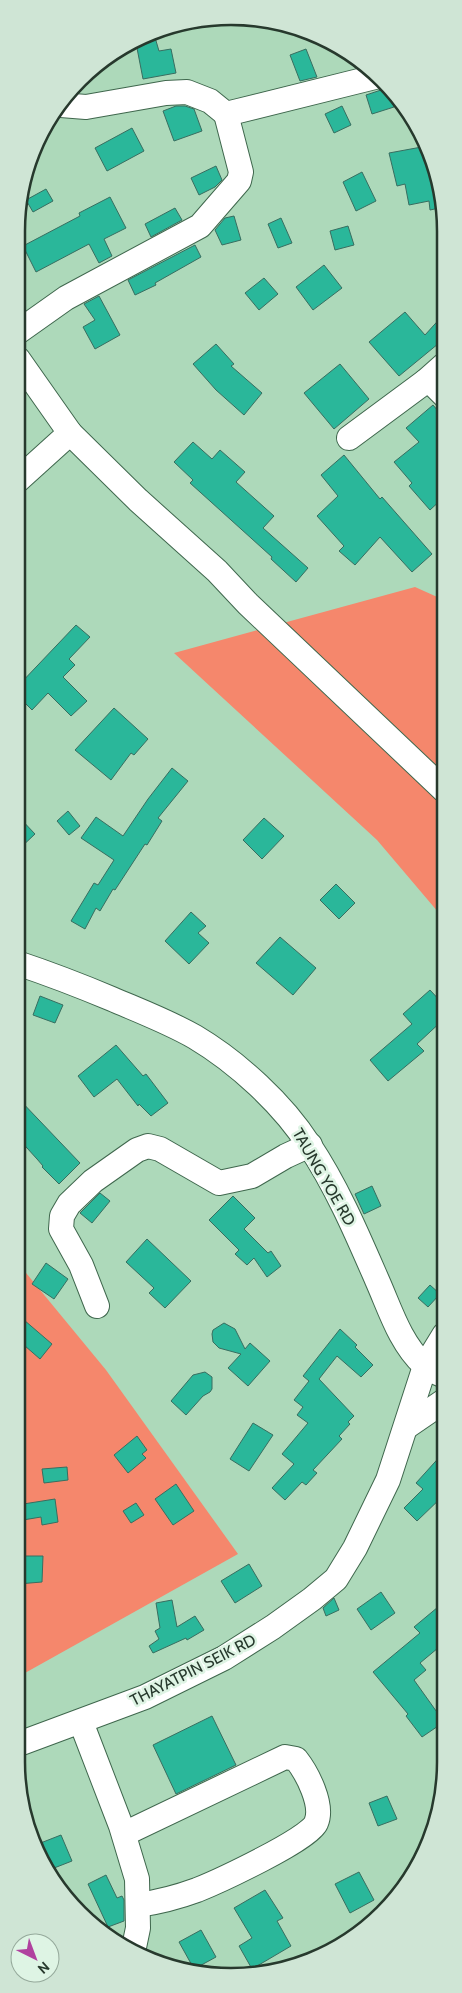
<svg xmlns="http://www.w3.org/2000/svg" width="462" height="1993" font-family="Cabin,sans-serif">
<rect width="100%" height="100%" fill="#add9ba"/>
<g fill="#f5876c">
<polygon points="415,587 444,600 444,919 377,840 174,653"/>
<polygon points="17,1262 106,1370 238,1554 16,1678"/>
</g>
<g fill="#2ab79a" stroke="#386e60">
<polygon points="154,34 159,51 171,49 176,73 143,79 136,43"/>
<polygon points="306,49 317,77 300,81 290,55"/>
<polygon points="387,88 394,107 372,114 366,95"/>
<polygon points="176,106 185,106 194,109 202,131 174,141 163,111"/>
<polygon points="342,106 351,125 334,133 325,114"/>
<polygon points="132,128 144,151 107,171 95,148"/>
<polygon points="427,146 444,203 444,207 430,210 429,201 409,205 405,184 397,186 389,153"/>
<polygon points="216,166 222,180 215,187 199,195 191,178"/>
<polygon points="362,172 376,201 356,211 343,182"/>
<polygon points="46,189 53,201 33,212 26,200"/>
<polygon points="110,197 126,228 104,239 112,256 99,263 89,244 36,272 23,246 80,216 79,213"/>
<polygon points="175,208 182,220 151,237 145,224"/>
<polygon points="234,216 241,240 222,245 215,230 225,218"/>
<polygon points="281,218 292,243 278,248 268,224"/>
<polygon points="348,226 354,245 335,250 330,231"/>
<polygon points="195,245 201,257 155,283 156,285 135,295 128,280"/>
<polygon points="324,265 342,288 313,310 296,287"/>
<polygon points="264,278 278,294 259,310 245,293"/>
<polygon points="99,296 120,335 95,349 83,327 95,320 84,304"/>
<polygon points="405,312 425,335 444,314 444,339 399,376 369,342"/>
<polygon points="216,344 234,364 231,366 262,393 244,415 216,390 193,364"/>
<polygon points="340,364 369,399 334,429 304,393"/>
<polygon points="433,405 444,418 444,497 430,510 409,486 412,483 394,462 419,442 406,428"/>
<polygon points="193,442 212,459 220,450 245,472 236,482 274,516 263,528 308,568 296,582 271,559 272,557 190,483 193,480 174,462"/>
<polygon points="344,455 380,499 382,497 432,554 412,572 380,537 355,565 339,551 344,546 317,516 338,496 321,475"/>
<polygon points="76,625 90,637 69,659 75,665 63,677 87,701 71,716 48,693 32,710 18,696 18,686"/>
<polygon points="114,708 148,739 134,755 131,753 111,780 75,750"/>
<polygon points="172,768 188,781 158,818 162,821 147,845 145,844 115,890 113,889 100,911 96,908 85,929 71,921 94,883 98,885 114,860 81,838 96,817 123,836 148,799"/>
<polygon points="68,811 80,826 69,835 57,821"/>
<polygon points="17,815 35,834 17,851"/>
<polygon points="264,818 284,836 262,859 243,840"/>
<polygon points="336,884 355,903 339,919 320,900"/>
<polygon points="191,912 206,926 198,933 209,943 189,964 165,941"/>
<polygon points="280,937 316,968 293,995 256,963"/>
<polygon points="430,990 444,1005 444,1019 417,1044 424,1051 388,1081 370,1060 412,1024 403,1014"/>
<polygon points="40,996 63,1005 55,1023 33,1015"/>
<polygon points="116,1045 143,1076 146,1074 168,1103 151,1116 139,1104 138,1106 117,1079 94,1097 78,1076"/>
<polygon points="17,1097 80,1163 59,1184 42,1167 43,1166 37,1159 17,1137"/>
<polygon points="372,1186 381,1206 364,1214 355,1194"/>
<polygon points="100,1193 110,1201 92,1223 80,1213"/>
<polygon points="233,1196 255,1218 244,1229 268,1253 271,1251 281,1266 267,1277 254,1258 247,1265 235,1254 239,1250 209,1220"/>
<polygon points="147,1239 191,1281 165,1308 149,1293 154,1288 126,1262"/>
<polygon points="46,1263 68,1279 54,1299 32,1284"/>
<polygon points="430,1285 440,1294 428,1307 418,1298"/>
<polygon points="17,1314 52,1344 40,1359 17,1339"/>
<polygon points="224,1323 235,1329 245,1349 250,1343 270,1361 248,1386 228,1368 241,1354 219,1348 213,1342 212,1334 213,1330"/>
<polygon points="340,1329 357,1345 355,1347 373,1365 361,1377 337,1356 319,1379 354,1416 348,1422 350,1424 339,1436 342,1439 313,1470 317,1473 306,1485 302,1482 285,1500 272,1488 294,1464 282,1454 308,1423 297,1415 303,1407 294,1400 309,1381 303,1376"/>
<polygon points="205,1372 212,1377 212,1389 210,1392 203,1396 186,1415 171,1401 193,1375"/>
<polygon points="253,1423 273,1435 249,1471 230,1459"/>
<polygon points="137,1436 147,1450 142,1454 146,1458 128,1473 114,1455"/>
<polygon points="444,1452 444,1495 417,1521 404,1508 423,1489 416,1483"/>
<polygon points="67,1467 68,1480 44,1483 42,1469"/>
<polygon points="176,1484 194,1511 173,1525 155,1499"/>
<polygon points="55,1499 58,1522 42,1525 41,1517 17,1521 17,1505"/>
<polygon points="136,1503 144,1515 131,1523 123,1511"/>
<polygon points="19,1556 43,1556 42,1582 18,1584"/>
<polygon points="249,1564 262,1586 235,1603 221,1581"/>
<polygon points="381,1592 395,1613 371,1630 357,1609"/>
<polygon points="334,1598 339,1610 326,1616 323,1608"/>
<polygon points="172,1600 177,1627 195,1616 204,1630 187,1640 186,1638 153,1653 149,1646 159,1639 155,1631 160,1628 156,1603"/>
<polygon points="444,1602 444,1643 420,1663 426,1670 414,1680 444,1722 422,1737 406,1716 408,1714 373,1672 420,1633 414,1627"/>
<polygon points="212,1716 236,1765 176,1794 153,1745"/>
<polygon points="387,1796 397,1819 378,1826 369,1803"/>
<polygon points="61,1835 72,1861 49,1870 38,1844"/>
<polygon points="359,1872 374,1900 350,1913 335,1884"/>
<polygon points="106,1875 117,1898 122,1896 124,1900 124,1921 108,1927 88,1884"/>
<polygon points="265,1890 283,1918 277,1921 291,1946 252,1969 239,1946 252,1938 234,1908"/>
<polygon points="201,1930 216,1957 194,1969 179,1942"/>
</g>
<g fill="none" stroke-linecap="round" stroke-linejoin="round">
<defs>
<g id="minor">
<polyline points="61,105 86,107 166,93 187,92 210,101 226,114 379,76"/>
<polyline points="18,332 66,298 200,226 239,181 241,172 226,114"/>
<polyline points="426,381 444,365"/>
<polyline points="70,433 138,500 217,571 248,604 444,790"/>
<polyline points="349,438 426,381 434,385 444,395"/>
<polyline points="18,480 70,433 18,359"/>
<path d="M17 963C50 974 81 986 112 999 140 1011 169 1022 195 1037 237 1062 283 1104 309 1145 337 1187 357 1234 377 1280 390 1309 400 1343 424 1365 429 1370 438 1373 444 1376"/>
<polyline points="97,1306 81,1265 61,1229 62,1216 69,1204 93,1181 137,1150 148,1146 160,1149 219,1183 252,1176 286,1156 310,1145"/>
<polyline points="406,1427 444,1401"/>
<polyline points="81,1722 121,1826 137,1879 138,1928 133,1952"/>
<polyline points="16,1745 145,1697 224,1658 273,1627 312,1599 336,1579 355,1548 388,1480 425,1366 444,1335"/>
<path d="M124 1834 285 1757 296 1759C307 1773 324 1805 316 1823 310 1839 217 1882 197 1890 178 1897 159 1902 138 1905"/>
</g>
</defs>
<use href="#minor" stroke="#3f674d" stroke-width="26"/>
<use href="#minor" stroke="#fff" stroke-width="24"/>
</g>
<g text-anchor="middle" dominant-baseline="central" stroke-width="5" stroke-linejoin="round" paint-order="stroke">
<g font-size="16" fill="#27392d" stroke="#def4e4">
<text transform="translate(324 1177) rotate(60)">TAUNG YOE RD</text>
<text transform="translate(193 1670) rotate(-27)">THAYATPIN SEIK RD</text>
</g>
</g>
<path d="M0 0H462V1993H0ZM231 25H231A206 206 0 0 1 437 231V1762A206 206 0 0 1 231 1968H231A206 206 0 0 1 25 1762V231A206 206 0 0 1 231 25Z" fill="#cfe5d5" fill-rule="evenodd"/>
<path fill="none" stroke="#27392d" stroke-width="2.5" d="M231 25H231A206 206 0 0 1 437 231V1762A206 206 0 0 1 231 1968H231A206 206 0 0 1 25 1762V231A206 206 0 0 1 231 25Z"/>
<g transform="translate(35 1958) rotate(138)"><circle r="24" fill="#def4e4" stroke="#95a99b"/>
<path d="M0-4L9 19L0 12L-9 19Z" fill="#b0419f"/>
<text y="-8" font-size="14" font-weight="bold" text-anchor="middle" fill="#27392d">N</text>
</g>
</svg>
